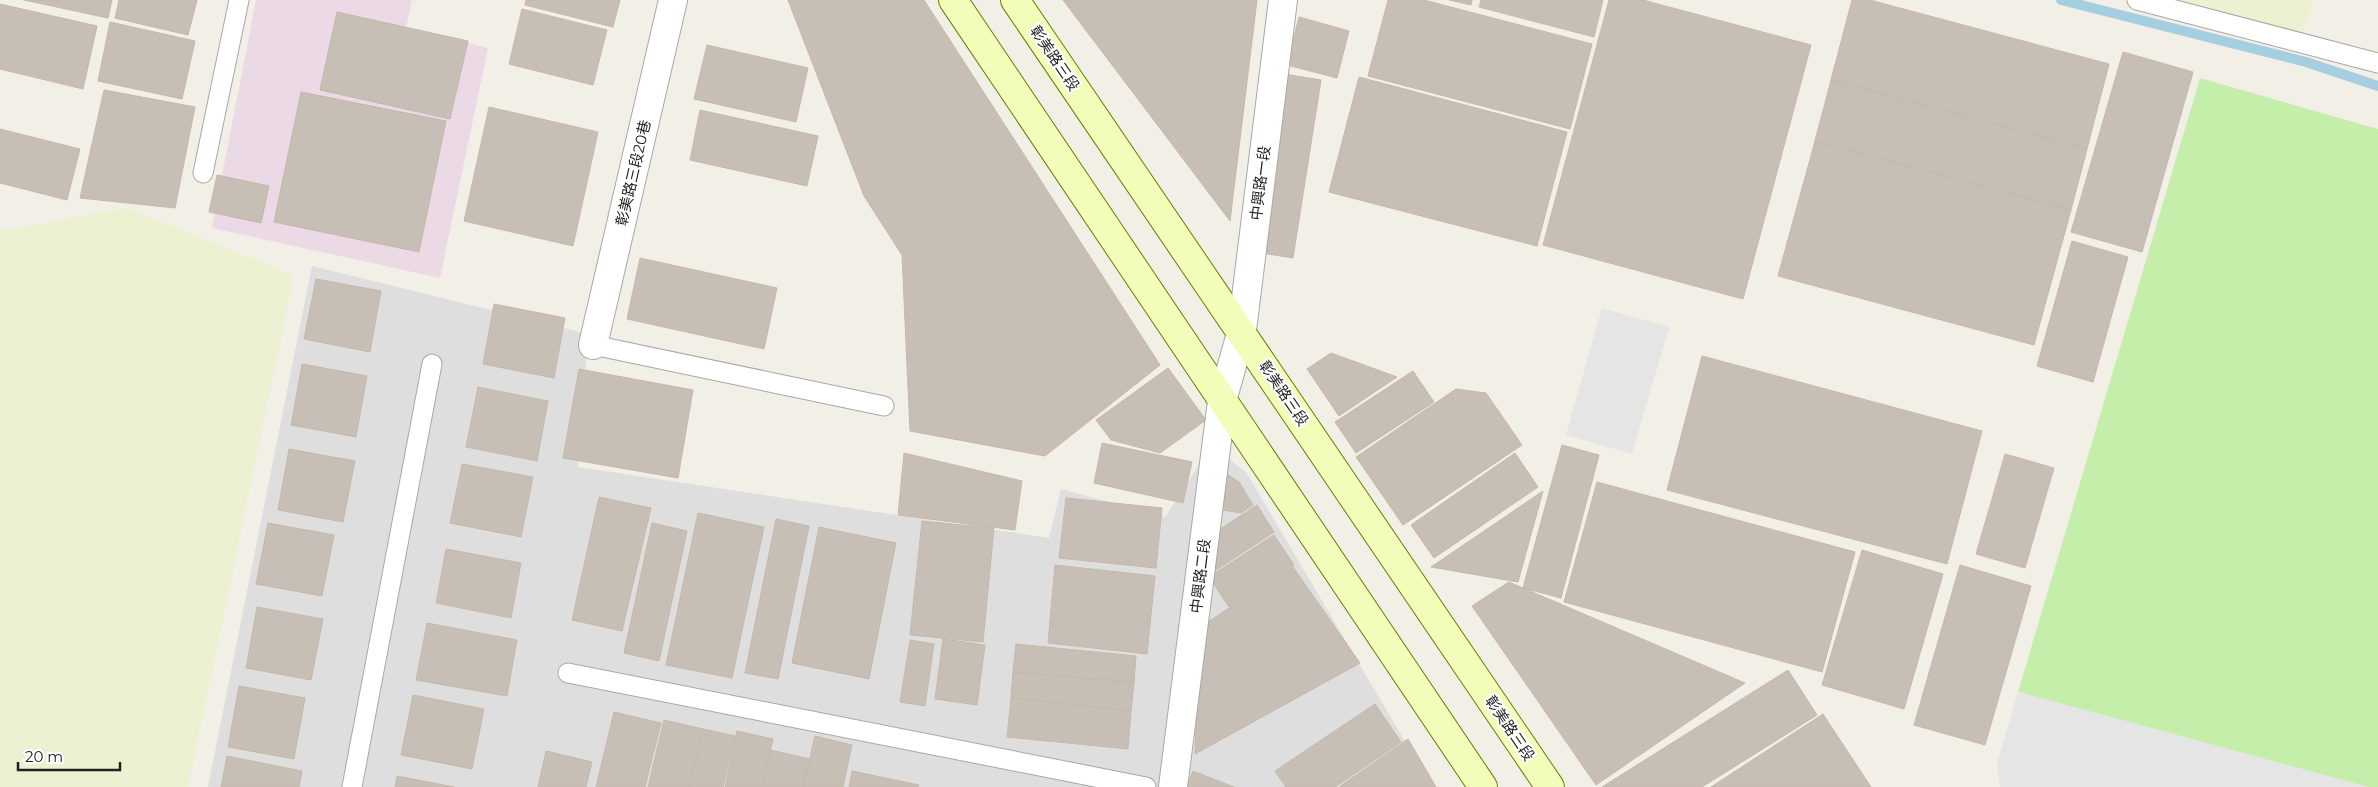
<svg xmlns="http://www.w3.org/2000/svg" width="2378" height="787" font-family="Montserrat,'Noto Sans TC',sans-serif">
<rect width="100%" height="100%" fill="#f2efe7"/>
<polygon fill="#dfdede" points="312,266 588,334 578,467 1049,538 1061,489 1165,517 1211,446 1246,472 1432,787 208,787"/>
<polygon fill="#ebd9e6" points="256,0 412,0 406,28 488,48 440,278 212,228"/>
<g fill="#ecf1d2">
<polygon points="2146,0 2314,0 2299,44"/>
<polygon points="127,208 294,275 188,787 0,787 0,231"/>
</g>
<polygon fill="#c5eeab" points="2200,78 2378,129 2378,787 2368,787 2018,692"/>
<g fill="#e5e5e5">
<polygon points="1602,308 1669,327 1632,454 1566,435"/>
<polygon points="2018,692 2368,787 2000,787 1997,764"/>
</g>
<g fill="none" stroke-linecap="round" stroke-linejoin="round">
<polyline stroke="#a6cee1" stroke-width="10" points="2061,0 2306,62 2378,86"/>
</g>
<g fill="#c7bfb6" stroke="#c5b8a9">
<polygon points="24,0 112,0 108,18"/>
<polygon points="119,0 197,0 188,35 115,18"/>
<polygon points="526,0 620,0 613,27 525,5"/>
<polygon points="788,0 924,0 1160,365 1045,456 910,431 902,255 864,196"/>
<polygon points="1063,0 1257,0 1230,221"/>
<polygon points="1388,0 1424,0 1592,44 1570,129 1368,76"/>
<polygon points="1449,0 1472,0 1471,5"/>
<polygon points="1481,0 1603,0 1594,37 1479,7"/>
<polygon points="1609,0 1643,0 1811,45 1743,299 1543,245"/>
<polygon points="1852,0 1870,0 2109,64 2087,149 1831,80"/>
<polygon points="0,4 97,26 83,89 0,69"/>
<polygon points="522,9 607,30 593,85 509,64"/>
<polygon points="337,12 468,41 450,119 320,90"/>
<polygon points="1299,17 1349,31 1337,78 1287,65"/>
<polygon points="110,22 195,41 182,99 98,81"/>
<polygon points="707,45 808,68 796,122 694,99"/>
<polygon points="2123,52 2193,72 2142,252 2071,232"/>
<polygon points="1284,74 1321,80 1293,258 1255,252"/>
<polygon points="1359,77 1567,132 1537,246 1329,192"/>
<polygon points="1831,80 2087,149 2071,210 1815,141"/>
<polygon points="104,90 195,107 175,208 80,198"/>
<polygon points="301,92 446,121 419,252 274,222"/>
<polygon points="489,107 598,132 573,246 464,221"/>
<polygon points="700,110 818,136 807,186 690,160"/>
<polygon points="0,129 80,149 67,200 0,183"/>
<polygon points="1815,141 2071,210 2034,345 1778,276"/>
<polygon points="217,175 269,186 261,223 209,212"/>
<polygon points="2072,241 2128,257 2093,382 2037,366"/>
<polygon points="640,258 777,288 764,349 627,319"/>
<polygon points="316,279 381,291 370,352 304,339"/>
<polygon points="494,304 565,318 554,378 483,364"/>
<polygon points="1331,353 1397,377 1339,416 1307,369"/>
<polygon points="1702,356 1982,431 1947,564 1667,490"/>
<polygon points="302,364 367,376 356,437 291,425"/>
<polygon points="1168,368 1206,420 1160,453 1111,440 1096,420"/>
<polygon points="579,369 693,390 678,478 563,458"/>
<polygon points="1413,371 1434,402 1356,453 1335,422"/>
<polygon points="478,387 548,401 537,461 466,447"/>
<polygon points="1456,389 1486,393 1522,445 1403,525 1356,457"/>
<polygon points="1102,443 1192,462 1183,503 1094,483"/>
<polygon points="1562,445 1599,455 1561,598 1523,588"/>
<polygon points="289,449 355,461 343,522 278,510"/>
<polygon points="904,453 1022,481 1015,530 898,515"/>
<polygon points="1515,453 1538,487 1434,558 1411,525"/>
<polygon points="2005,454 2054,468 2025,568 1976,554"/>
<polygon points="462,464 533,477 521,537 450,523"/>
<polygon points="1222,471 1239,482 1253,505 1241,513 1217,509"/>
<polygon points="1597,482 1855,552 1822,672 1564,602"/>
<polygon points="1543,491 1518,582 1431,567"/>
<polygon points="599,497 651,508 622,631 572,620"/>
<polygon points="1066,498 1162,508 1156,568 1059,558"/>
<polygon points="1257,505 1274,532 1207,576 1208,537"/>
<polygon points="698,513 764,527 732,678 666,665"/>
<polygon points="776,519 809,526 778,679 745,673"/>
<polygon points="922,521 994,528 983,642 910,635"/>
<polygon points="268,523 334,535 322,596 256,584"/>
<polygon points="652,523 687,531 659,661 624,653"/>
<polygon points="819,527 896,543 869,679 792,663"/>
<polygon points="1274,535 1294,565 1229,607 1209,577"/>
<polygon points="446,549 521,563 511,618 436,603"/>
<polygon points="1862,550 1943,574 1904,709 1822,685"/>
<polygon points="1055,565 1155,576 1147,654 1048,643"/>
<polygon points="1960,565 2031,586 1985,745 1914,725"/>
<polygon points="1293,567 1360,663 1195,754 1200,627"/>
<polygon points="1509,582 1745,683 1596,785 1472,606"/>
<polygon points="257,607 323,619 311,680 246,668"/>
<polygon points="427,623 517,640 507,696 416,680"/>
<polygon points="943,639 985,645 977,705 935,699"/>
<polygon points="910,640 934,644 925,706 900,702"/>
<polygon points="1016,644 1136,656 1134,682 1013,672"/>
<polygon points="1788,670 1817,715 1702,787 1602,787"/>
<polygon points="1013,672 1134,682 1131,711 1011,698"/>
<polygon points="239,686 305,698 294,759 228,747"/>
<polygon points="413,695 484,709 472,769 401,755"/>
<polygon points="1011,698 1131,711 1128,749 1007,737"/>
<polygon points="1375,704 1401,742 1335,787 1286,787 1275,771"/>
<polygon points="614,712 661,723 645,787 596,787"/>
<polygon points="1823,714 1871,787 1711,787"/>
<polygon points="664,720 703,729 689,787 648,787"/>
<polygon points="703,729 735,736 723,787 689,787"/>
<polygon points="737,731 773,739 762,787 725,787"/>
<polygon points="815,736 852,745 843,787 803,787"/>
<polygon points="1408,739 1436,787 1339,787"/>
<polygon points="770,750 810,759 803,787 762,787"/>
<polygon points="546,751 592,762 586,787 538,787"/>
<polygon points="227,756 302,771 299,787 221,787"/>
<polygon points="852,771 919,785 918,787 849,787"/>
<polygon points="1193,771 1234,787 1187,787"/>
<polygon points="397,776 454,787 395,787"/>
</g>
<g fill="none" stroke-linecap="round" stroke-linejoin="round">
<defs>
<g id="lane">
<polyline points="2137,0 2378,63"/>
<polyline points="203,173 239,0"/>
<polyline points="593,345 884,406"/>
<polyline points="568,673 1146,787"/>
<polyline points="352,787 432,364"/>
</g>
<g id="street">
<polyline points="593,345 673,0"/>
<polyline points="1173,787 1222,401 1242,330 1283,0"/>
</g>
<g id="secondary">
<polyline points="953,0 1483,787"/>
<polyline points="1015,0 1550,787"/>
</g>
</defs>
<use href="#lane" stroke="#a8a8a8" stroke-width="21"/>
<use href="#street" stroke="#a8a8a8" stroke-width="30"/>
<use href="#secondary" stroke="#668000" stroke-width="30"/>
<use href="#lane" stroke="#fff" stroke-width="19"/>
<use href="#street" stroke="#fff" stroke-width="28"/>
<use href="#secondary" stroke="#f3fdba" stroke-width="28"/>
</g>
<g text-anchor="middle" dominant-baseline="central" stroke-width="4" stroke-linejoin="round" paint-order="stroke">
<g font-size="15" fill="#212121" stroke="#fff">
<text transform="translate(1055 58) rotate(56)">彰美路三段</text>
<text transform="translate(633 173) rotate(-77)">彰美路三段20巷</text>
<text transform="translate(1260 183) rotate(-83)">中興路一段</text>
<text transform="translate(1284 393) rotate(56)">彰美路三段</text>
<text transform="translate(1200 576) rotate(-83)">中興路二段</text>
<text transform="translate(1510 728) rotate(56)">彰美路三段</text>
</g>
</g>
<path d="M18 762v8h102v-8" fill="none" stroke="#212121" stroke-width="2.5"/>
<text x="25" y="762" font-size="15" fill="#212121" stroke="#ffffff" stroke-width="4" paint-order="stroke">20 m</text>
</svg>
